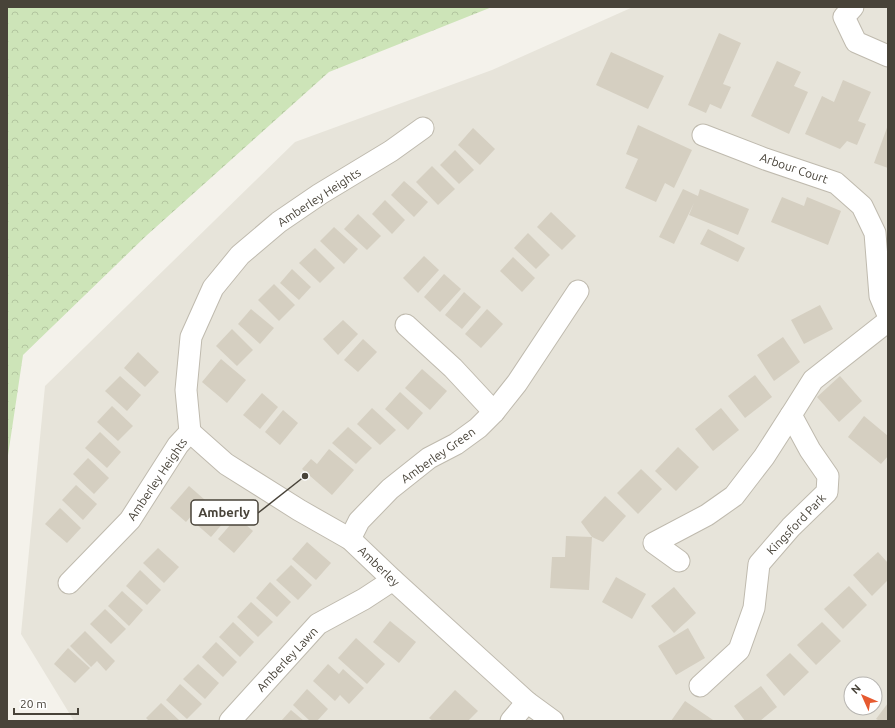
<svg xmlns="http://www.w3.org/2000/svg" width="895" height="728" font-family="Ubuntu,sans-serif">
<defs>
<pattern id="forest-crowns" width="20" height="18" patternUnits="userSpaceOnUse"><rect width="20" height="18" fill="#cde4b8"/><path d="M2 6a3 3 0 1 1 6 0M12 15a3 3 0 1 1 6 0" fill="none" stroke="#b2c59f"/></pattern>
</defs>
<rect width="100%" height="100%" fill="#f4f2eb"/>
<path fill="#e7e4da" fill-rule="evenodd" d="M633 7H888V721H74L21 634 45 386 295 142 492 70ZM851 684H875V708H851Z"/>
<polygon fill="url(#forest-crowns)" points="7,7 492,7 329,72 146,236 23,355 7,462"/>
<g fill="#d5cfc1">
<polygon points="719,33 741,43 723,84 731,87 721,109 710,104 706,113 688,105"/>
<polygon points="611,52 664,76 648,109 596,85"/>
<polygon points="777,61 801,72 794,86 808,92 789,134 751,116"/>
<polygon points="843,80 871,92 858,121 866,124 857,145 847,141 840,149 805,134 822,96 834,102"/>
<polygon points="638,125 692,150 674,188 665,183 656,202 625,188 638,159 626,154"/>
<polygon points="888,125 888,168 874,163"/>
<polygon points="473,128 495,149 480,165 458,145"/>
<polygon points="455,150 474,170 459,184 440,165"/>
<polygon points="432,166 455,189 438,205 416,182"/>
<polygon points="404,181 428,202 414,217 391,195"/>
<polygon points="683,189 698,196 700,189 749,209 738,235 689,215 694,203 674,244 659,237"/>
<polygon points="782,197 804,206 807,197 841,211 828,245 771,222"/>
<polygon points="385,200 405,220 392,234 372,214"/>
<polygon points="551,212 576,236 562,250 537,227"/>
<polygon points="358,214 381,236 367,250 344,229"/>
<polygon points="334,227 358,249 344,264 320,241"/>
<polygon points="708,229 745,248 738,262 700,244"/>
<polygon points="528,233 550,255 536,269 514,248"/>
<polygon points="315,248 335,268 320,283 299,263"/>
<polygon points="424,256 439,270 418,293 403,278"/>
<polygon points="513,257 535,278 522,292 500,271"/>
<polygon points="292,269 311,287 299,300 280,283"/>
<polygon points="444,274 461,289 440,312 424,297"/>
<polygon points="274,284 295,305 279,321 258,300"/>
<polygon points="464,292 481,307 462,329 445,315"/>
<polygon points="820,305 833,329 804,344 791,320"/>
<polygon points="251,309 274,328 260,344 238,324"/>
<polygon points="487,309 503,324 481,348 465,334"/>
<polygon points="343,320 358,334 338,355 323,339"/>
<polygon points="232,329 253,350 237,366 216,346"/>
<polygon points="783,337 800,362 774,381 757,355"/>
<polygon points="363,339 377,352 358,372 344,360"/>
<polygon points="138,352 159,372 145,387 124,368"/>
<polygon points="221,359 246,380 227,403 202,382"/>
<polygon points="422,369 447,391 430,410 405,388"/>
<polygon points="755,375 772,397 745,418 728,396"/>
<polygon points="120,376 141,395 127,411 105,391"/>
<polygon points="840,376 862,401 839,422 817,397"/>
<polygon points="400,392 423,413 408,430 385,409"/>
<polygon points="262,393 278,407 260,429 243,415"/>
<polygon points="112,406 133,426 118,441 97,422"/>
<polygon points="372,408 396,430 380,445 357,424"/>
<polygon points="721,408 739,430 713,451 695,429"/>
<polygon points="283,410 298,423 280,445 265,432"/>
<polygon points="864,416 888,436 888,456 881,464 848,437"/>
<polygon points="348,427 372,448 356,464 332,443"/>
<polygon points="100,432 121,452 107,468 85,448"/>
<polygon points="678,447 699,467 676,491 655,471"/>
<polygon points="329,449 354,470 332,495 302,469 311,459 317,464"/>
<polygon points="88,458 109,478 94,494 73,474"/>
<polygon points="641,469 662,489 638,514 617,493"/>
<polygon points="76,485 97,504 83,520 62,500"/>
<polygon points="189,486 205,500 186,522 170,508"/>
<polygon points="605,496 626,516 603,542 592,537 581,522"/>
<polygon points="214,501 230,515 211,537 195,523"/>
<polygon points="60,508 81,528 67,543 45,524"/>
<polygon points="237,517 253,531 234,553 218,539"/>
<polygon points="566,536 592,537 589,590 550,588 552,557 565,557"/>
<polygon points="307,542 331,563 316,580 292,559"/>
<polygon points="158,548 179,567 164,583 143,563"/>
<polygon points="878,552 888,563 888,580 872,596 853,575"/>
<polygon points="291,565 312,585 298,600 276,580"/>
<polygon points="140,570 161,590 147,605 126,586"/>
<polygon points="616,577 646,594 632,619 602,602"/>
<polygon points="270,582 291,602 277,617 256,598"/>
<polygon points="849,586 867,605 843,629 824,609"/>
<polygon points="674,587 696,613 674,633 651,606"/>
<polygon points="122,591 143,610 129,626 108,606"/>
<polygon points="251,602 273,622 258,637 237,617"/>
<polygon points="105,609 126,629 111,644 90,624"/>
<polygon points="390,621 416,642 399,663 373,642"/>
<polygon points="233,622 254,642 240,657 219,637"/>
<polygon points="822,622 841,641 816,665 797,645"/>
<polygon points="688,628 705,658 676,675 658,646"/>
<polygon points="85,631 115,661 106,671 97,661 91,667 70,646"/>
<polygon points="356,638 385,664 367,684 338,658"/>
<polygon points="216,642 237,662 223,677 202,657"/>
<polygon points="68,648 90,668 75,683 54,664"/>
<polygon points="790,653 809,672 784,696 766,675"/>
<polygon points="198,664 219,683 205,699 183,679"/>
<polygon points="328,664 339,674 343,669 364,688 349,704 340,695 335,701 313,681"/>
<polygon points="180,684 202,704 187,719 166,700"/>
<polygon points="761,686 777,707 760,721 745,721 734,706"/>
<polygon points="307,689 328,709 317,721 310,721 293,705"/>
<polygon points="455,690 478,711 468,721 433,721 429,718"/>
<polygon points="685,701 713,720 712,721 671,721"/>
<polygon points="161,703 180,721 149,721 146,718"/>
<polygon points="888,703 888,721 880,721 876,719"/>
<polygon points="291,710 304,721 281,721"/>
</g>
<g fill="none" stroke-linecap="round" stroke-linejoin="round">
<defs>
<g id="minor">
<polyline points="853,7 844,17 856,42 888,56"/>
<polyline points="703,135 765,159 836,183 862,206 875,233 880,296 888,315"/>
<polyline points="406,325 453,368 494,412"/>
<polyline points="190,432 226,464 299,510 350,539 393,580 527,702 553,721"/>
<polyline points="350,539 359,521 390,489 429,458 456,444 478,428 494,412 517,383 578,291"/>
<polyline points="679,561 654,543 707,515 734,496 764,457 791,415"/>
<polyline points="69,583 130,520 178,445 190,432 186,390 191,337 213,288 240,255 279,222 320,194 391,151 423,128"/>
<polyline points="700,686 739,650 754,608 759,564 791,527 827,492 828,476 810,450 791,415 813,380 888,321"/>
<polyline points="230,721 318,624 364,599 393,580"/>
<polyline points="511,721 527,702"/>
</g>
</defs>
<use href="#minor" stroke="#bfbaae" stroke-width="23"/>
<use href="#minor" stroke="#fff" stroke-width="21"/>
</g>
<g text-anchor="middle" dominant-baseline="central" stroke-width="4" stroke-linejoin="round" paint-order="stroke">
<g font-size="12" fill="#484339" stroke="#fff">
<text transform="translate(794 168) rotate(19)">Arbour Court</text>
<text transform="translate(319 197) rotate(-33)">Amberley Heights</text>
<text transform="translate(438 455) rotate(-35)">Amberley Green</text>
<text transform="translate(157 479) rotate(-56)">Amberley Heights</text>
<text transform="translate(796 524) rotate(-46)">Kingsford Park</text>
<text transform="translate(379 566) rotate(44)">Amberley</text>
<text transform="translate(287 659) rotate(-47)">Amberley Lawn</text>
</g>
</g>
<path fill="none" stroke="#484339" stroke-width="1.5" d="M305 476L258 513"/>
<circle fill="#484339" stroke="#fff" stroke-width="1.5" cx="305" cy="476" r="4"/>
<rect fill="#fff" stroke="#484339" stroke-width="1.5" x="191" y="500" width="67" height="25" rx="4"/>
<g font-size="13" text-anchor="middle" font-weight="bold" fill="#484339">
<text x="224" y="517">Amberly</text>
</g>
<rect width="895" height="728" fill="none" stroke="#484339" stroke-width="16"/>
<g transform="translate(863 696) rotate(315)"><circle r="19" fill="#ffffff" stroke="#b6b4b0"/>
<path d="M0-3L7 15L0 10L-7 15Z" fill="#e65a30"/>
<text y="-6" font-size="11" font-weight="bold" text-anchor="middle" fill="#484339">N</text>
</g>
<path d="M14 708v6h64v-6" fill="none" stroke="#484339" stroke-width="2"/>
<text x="20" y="708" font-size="12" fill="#484339" stroke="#ffffff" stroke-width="3" paint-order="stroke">20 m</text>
</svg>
